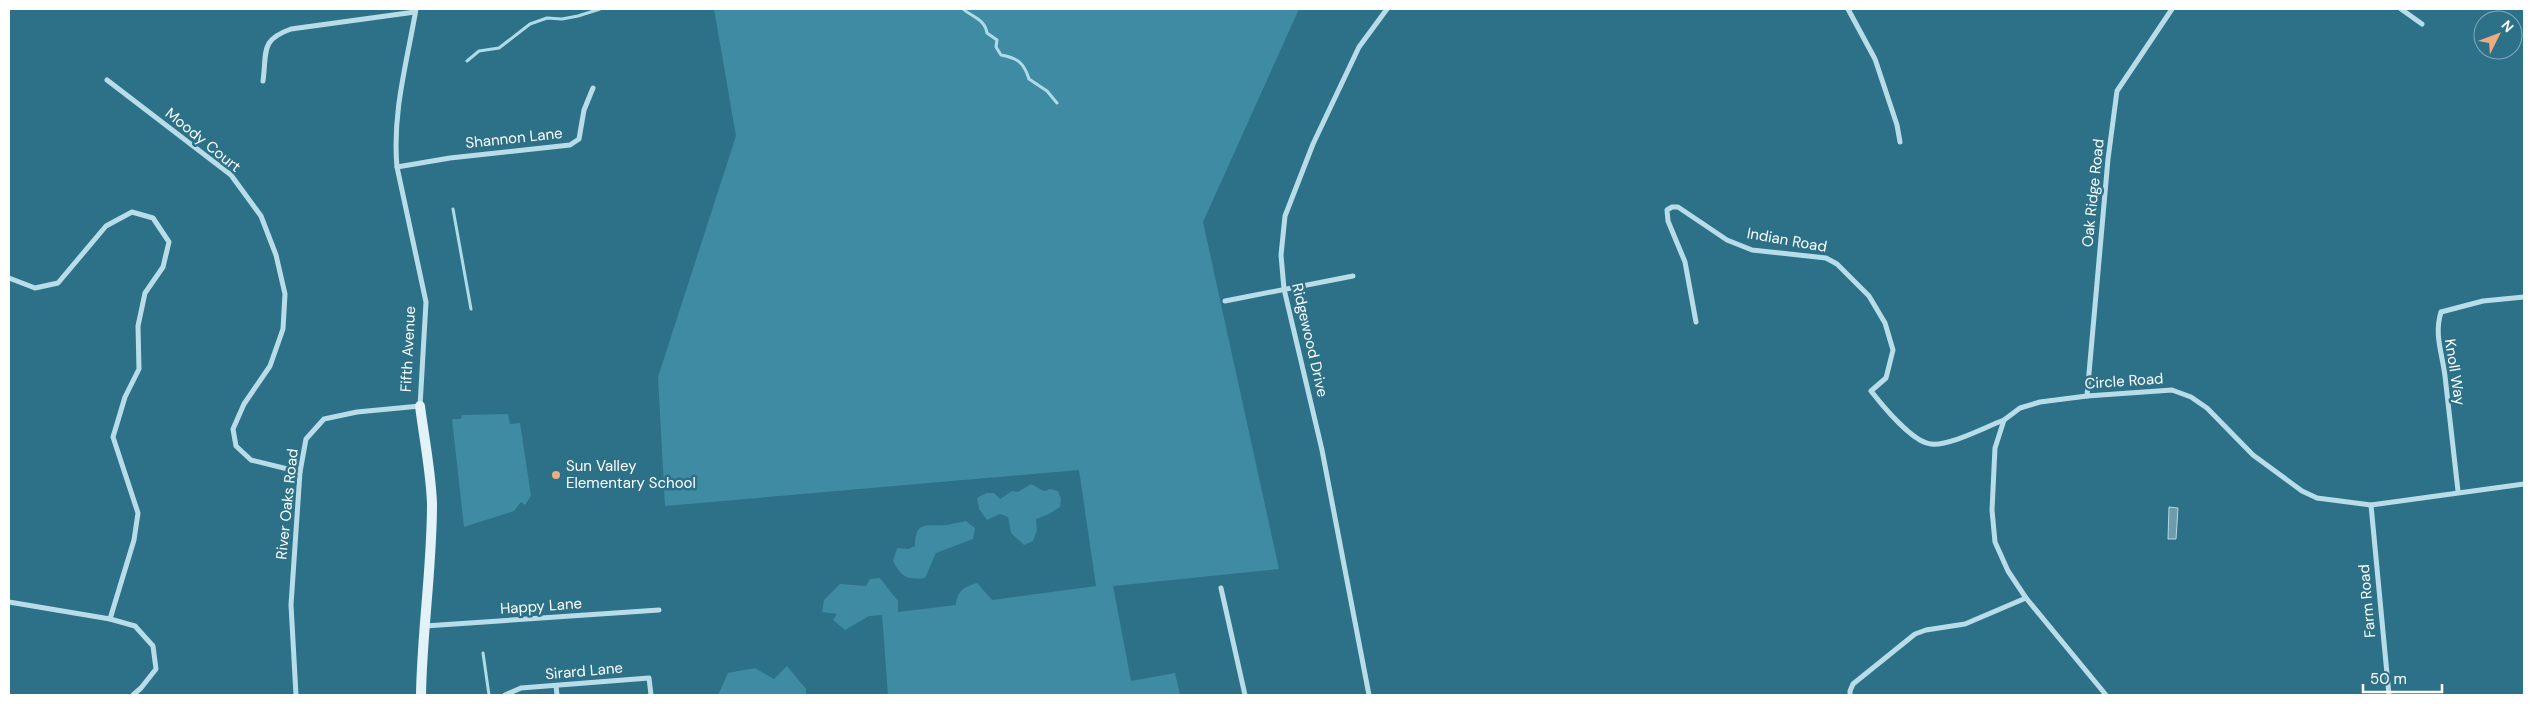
<svg xmlns="http://www.w3.org/2000/svg" width="2533" height="704" font-family="'DM Sans',sans-serif">
<rect width="100%" height="100%" fill="#2c7188"/>
<g fill="#3e8ba3">
<path d="M714 9H1299L1203 222 1279 569 1113 586 1131 681 1175 673 1180 695H888L882 615 869 616 845 630 833 620 837 614 822 612 824 600 840 584 866 586 870 579 880 578 898 601V612L956 605C957 591 964 587 977 583L992 600 1096 586 1079 470 665 506 658 377 736 136Z"/>
<polygon points="508,414 510,424 520,423 531,496 525,505 521,502 514,511 464,527 452,419 461,419 462,415"/>
<polygon points="1031,484 1044,491 1050,489 1058,491 1061,499 1060,507 1049,514 1036,519 1037,530 1033,541 1024,545 1011,533 1008,517 1000,514 987,520 979,509 977,498 986,493 994,493 1000,499 1012,491 1018,492"/>
<path d="M966 521 975 528 973 539 936 553 925 578C907 580 901 577 893 561L897 548 908 549 915 546C915 519 928 527 947 525 953 524 960 522 966 521Z"/>
<polygon points="787,666 806,689 806,695 718,695 728,673 755,668 774,679"/>
</g>
<polygon fill="#6f9caa" stroke="#aedbe8" points="2169,507 2178,508 2176,539 2168,539"/>
<g fill="none" stroke-linecap="round" stroke-linejoin="round">
<g stroke="#aedbe8" stroke-width="3">
<path d="M963 9C972 17 985 19 987 33L997 40 996 47 1001 55C1018 58 1024 63 1029 79L1047 91 1057 103"/>
<polyline points="467,61 479,51 499,48 530,24 547,18 562,19 578,16 600,9"/>
<polyline points="453,209 471,309"/>
<polyline points="483,653 489,695"/>
</g>
<g stroke="#b9dde8" stroke-width="5">
<polyline points="1848,9 1875,59 1897,125 1900,142"/>
<polyline points="2401,9 2422,24"/>
<polyline points="107,80 231,175 261,216 276,255 285,294 283,329 270,366 244,404 233,429 236,446 251,460 300,472"/>
<path d="M263 81C267 51 260 40 291 29L415 12"/>
<polyline points="397,167 450,158 570,145 579,139 584,110 593,88"/>
<polyline points="9,278 35,288 58,283 106,226 132,212 153,218 169,242 163,267 145,293 138,326 139,369 125,397 113,437 138,513 134,540 110,619"/>
<polyline points="1225,301 1353,276"/>
<path d="M1696 322 1685 262 1668 221 1667 210 1672 207H1678L1727 240 1752 250 1826 258 1837 264 1869 296 1885 323 1893 350 1886 378 1871 391C1882 405 1913 443 1931 444 1950 446 1985 427 2004 420"/>
<polyline points="2087,396 2108,159 2117,91 2172,9"/>
<path d="M2458 491C2454 453 2449 414 2445 376 2442 352 2434 335 2441 312L2483 301 2524 297"/>
<polyline points="2371,505 2389,695"/>
<polyline points="1221,588 1245,695"/>
<polyline points="9,602 110,619 135,626 153,646 156,669 141,688 133,695"/>
<polyline points="425,626 659,610"/>
<polyline points="556,686 557,695"/>
<path d="M296 695 291 605 300 472 306 439 324 419 357 412 420 406 426 302 397 167C392 113 407 62 416 9"/>
<polyline points="505,695 521,688 649,678 651,695"/>
<polyline points="1369,695 1322,450 1284,289 1281,255 1285,216 1313,144 1359,47 1387,9"/>
<polyline points="1850,695 1850,691 1853,684 1915,634 1926,630 1965,624 2026,598"/>
<polyline points="2106,695 2026,598 2008,571 1995,542 1992,510 1995,448 2004,420 2020,408 2040,402 2087,396 2172,390 2191,397 2207,408 2253,455 2302,491 2317,498 2371,505 2524,484"/>
</g>
<path stroke="#e2f2f8" stroke-width="10" d="M420 406C424 438 431 472 432 504 432 568 422 631 421 695"/>
</g>
<circle fill="#edac82" stroke="#2c7188" stroke-width="2" cx="556" cy="475" r="5"/>
<g text-anchor="middle" dominant-baseline="central" stroke-width="5" stroke-linejoin="round" paint-order="stroke">
<g font-size="15" fill="#fff" stroke="#2c7188">
<text transform="translate(514 138) rotate(-6)">Shannon Lane</text>
<text transform="translate(203 140) rotate(39)">Moody Court</text>
<text transform="translate(2093 193) rotate(-84)">Oak Ridge Road</text>
<text transform="translate(1787 240) rotate(10)">Indian Road</text>
<text transform="translate(1310 340) rotate(77)">Ridgewood Drive</text>
<text transform="translate(408 349) rotate(-87)">Fifth Avenue</text>
<text transform="translate(2455 372) rotate(81)">Knoll Way</text>
<text transform="translate(2124 381) rotate(-4)">Circle Road</text>
<text transform="translate(287 504) rotate(-84)">River Oaks Road</text>
<text transform="translate(2367 601) rotate(-95)">Farm Road</text>
<text transform="translate(541 606) rotate(-4)">Happy Lane</text>
<text transform="translate(584 671) rotate(-5)">Sirard Lane</text>
</g>
<g font-size="15" fill="#fff" stroke="#2c7188" text-anchor="start">
<text x="566" y="466">Sun Valley<tspan x="566" dy="17">Elementary School</tspan></text>
</g>
</g>
<rect width="2533" height="704" fill="none" stroke="#ffffff" stroke-width="20"/>
<g transform="translate(2498 35) rotate(48)"><circle r="24" fill="#2c7188" stroke="#80aab8"/>
<path d="M0-4L9 19L0 12L-9 19Z" fill="#edac82"/>
<text y="-8" font-size="14" font-weight="bold" text-anchor="middle" fill="#ffffff">N</text>
</g>
<path d="M2363 684v8h79v-8" fill="none" stroke="#ffffff" stroke-width="2.5"/>
<text x="2370" y="684" font-size="15" fill="#ffffff" stroke="#2c7188" stroke-width="4" paint-order="stroke">50 m</text>
</svg>
